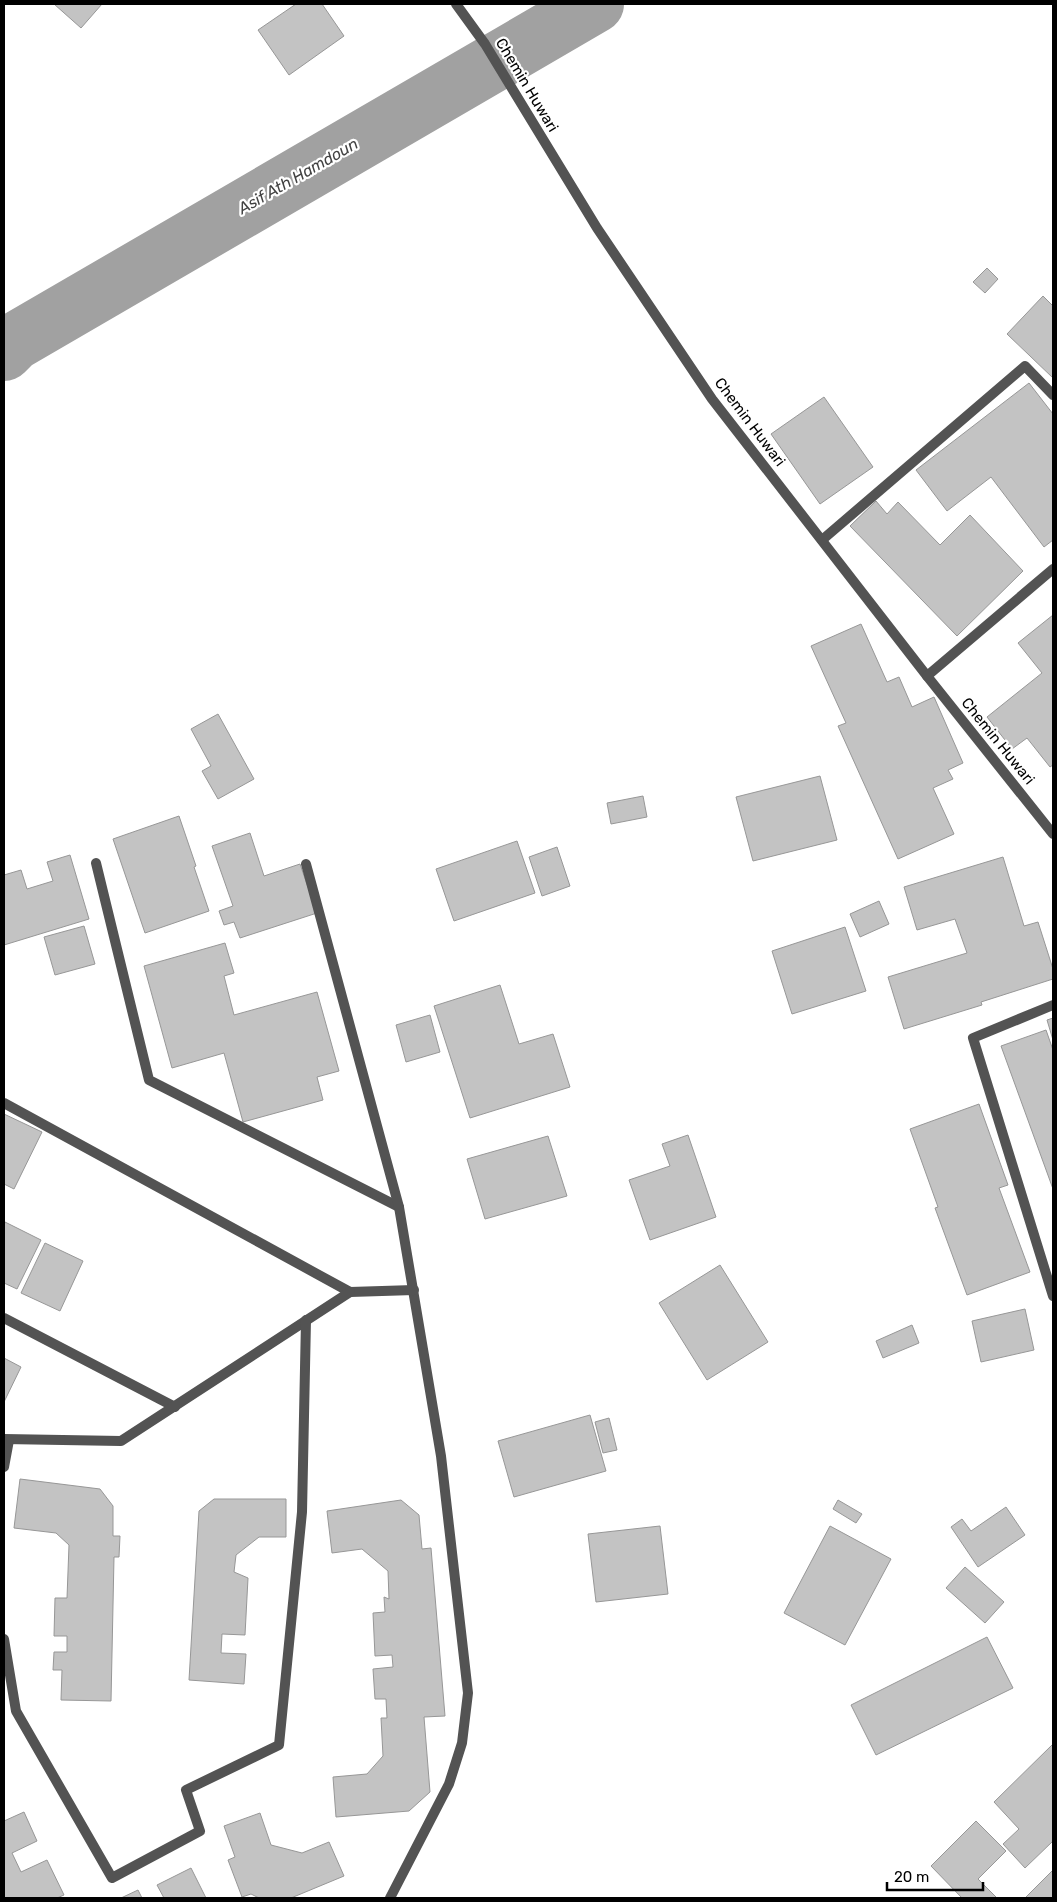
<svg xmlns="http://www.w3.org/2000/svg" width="1057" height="1902" font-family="Rubik,sans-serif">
<rect width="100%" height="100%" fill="#fff"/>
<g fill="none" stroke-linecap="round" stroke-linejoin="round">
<polyline stroke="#a1a1a1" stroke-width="58" points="4,352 14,342 595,4"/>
</g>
<g fill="#c3c3c3" stroke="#979797">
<polygon points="54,4 102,4 81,28"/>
<polygon points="296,4 322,4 344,36 289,75 258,30"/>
<polygon points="987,268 998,279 985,293 973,282"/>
<polygon points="1043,296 1053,306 1053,378 1007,334"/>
<polygon points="1029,383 1053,414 1053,540 1044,547 991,477 947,511 916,470"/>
<polygon points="824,397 873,467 820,504 771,434"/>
<polygon points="876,501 887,514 898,502 940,545 970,515 1023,571 957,636 850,526"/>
<polygon points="1053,615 1053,765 1050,767 1027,738 1012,749 987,717 1042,673 1018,643"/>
<polygon points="861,624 887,682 899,677 912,707 934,697 963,763 948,770 953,779 933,788 954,834 898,859 838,726 846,723 811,646"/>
<polygon points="218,714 254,779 218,799 202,771 211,766 191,729"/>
<polygon points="820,776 837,840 753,861 736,797"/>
<polygon points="643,796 647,817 611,824 607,803"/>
<polygon points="179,816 196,866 194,867 209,911 145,933 113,839"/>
<polygon points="250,833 264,876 300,864 317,913 240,938 234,922 224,925 219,911 233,906 212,846"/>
<polygon points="517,841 535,893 454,921 436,869"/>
<polygon points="557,847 570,886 542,896 529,857"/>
<polygon points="70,855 89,919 4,945 4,875 21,870 27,889 53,881 47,862"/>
<polygon points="1003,857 1024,926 1038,922 1053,969 1053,979 981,1002 982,1005 904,1029 888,977 967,953 955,919 917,930 904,887"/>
<polygon points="879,901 889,924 860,937 850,914"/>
<polygon points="84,926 95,964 55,975 44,937"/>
<polygon points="845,927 866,991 792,1014 772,951"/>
<polygon points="225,943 234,973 224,976 234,1015 317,992 339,1071 317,1077 323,1100 243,1122 224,1053 172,1068 144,966"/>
<polygon points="500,985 519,1044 553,1034 570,1087 470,1118 434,1006"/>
<polygon points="430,1015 440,1052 406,1062 396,1025"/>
<polygon points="1053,1018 1053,1040 1047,1020"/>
<polygon points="1046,1030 1053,1050 1053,1189 1001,1046"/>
<polygon points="979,1104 1008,1185 999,1188 1030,1272 967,1295 935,1208 938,1207 910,1129"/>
<polygon points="4,1114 42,1132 14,1189 4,1184"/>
<polygon points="688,1135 716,1217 650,1240 629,1180 670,1166 662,1144"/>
<polygon points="548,1136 567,1196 485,1219 467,1159"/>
<polygon points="5,1222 41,1240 17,1289 4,1283 4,1226"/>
<polygon points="45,1243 83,1261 60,1311 21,1293"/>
<polygon points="720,1265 768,1342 707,1380 659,1303"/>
<polygon points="1025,1309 1034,1350 981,1362 972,1321"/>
<polygon points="912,1325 919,1343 883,1358 876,1341"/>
<polygon points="4,1358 21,1367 4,1402"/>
<polygon points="590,1415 606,1471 514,1497 498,1441"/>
<polygon points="609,1418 617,1450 603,1453 595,1422"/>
<polygon points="20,1479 100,1489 113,1506 113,1536 120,1536 119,1557 114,1557 111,1701 61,1700 62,1670 53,1670 54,1652 67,1652 67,1636 54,1636 55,1598 67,1598 69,1545 56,1533 14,1528"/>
<polygon points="214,1499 286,1499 286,1537 259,1537 236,1555 234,1572 248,1578 245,1635 222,1634 221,1653 246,1654 244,1684 189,1680 199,1511"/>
<polygon points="401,1500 419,1515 422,1549 431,1548 445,1716 424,1717 430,1792 409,1811 336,1817 333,1777 367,1774 383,1756 381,1718 387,1718 386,1699 375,1699 373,1669 393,1667 392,1655 375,1656 373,1613 385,1612 384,1597 389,1599 388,1571 362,1549 332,1553 327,1511"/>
<polygon points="838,1500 862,1514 856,1523 833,1509"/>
<polygon points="1006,1507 1025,1535 978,1567 951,1527 962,1519 971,1531"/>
<polygon points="660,1526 668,1594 596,1602 588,1534"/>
<polygon points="830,1526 891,1559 845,1645 784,1613"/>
<polygon points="965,1567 1004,1602 985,1623 946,1588"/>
<polygon points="987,1637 1013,1688 876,1755 851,1705"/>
<polygon points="1053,1744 1053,1841 1025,1868 1003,1844 1019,1829 994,1802"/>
<polygon points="24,1812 37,1841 12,1853 21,1872 47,1860 64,1895 57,1898 4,1898 4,1821"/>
<polygon points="260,1813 271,1845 302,1853 329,1842 344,1876 291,1898 259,1898 251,1894 242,1897 228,1860 235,1857 224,1826"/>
<polygon points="976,1821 1006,1851 978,1879 997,1898 962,1898 931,1866"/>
<polygon points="191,1868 206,1898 164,1898 157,1885"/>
<polygon points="1053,1870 1053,1898 1025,1898"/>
<polygon points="138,1890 142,1898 121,1898"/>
</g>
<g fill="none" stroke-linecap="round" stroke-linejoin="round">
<g stroke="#535353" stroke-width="10">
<polyline points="456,4 485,44 597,228 712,399 927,676 1053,834"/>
<polyline points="822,540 1025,366 1053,395"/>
<polyline points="927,676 1053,569"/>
<polyline points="96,863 149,1080 399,1207"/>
<polyline points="306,864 399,1207 441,1456 468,1693 462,1743 449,1784 390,1898"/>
<polyline points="1053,1005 973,1038 1053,1296"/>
<polyline points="4,1103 350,1292 414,1290"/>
<polyline points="4,1318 175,1407"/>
<polyline points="4,1439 121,1441 350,1292"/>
<polyline points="4,1467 9,1440"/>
<polyline points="4,1639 16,1711 112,1878 200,1831 186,1790 279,1745 302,1512 306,1320"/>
</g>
</g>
<g text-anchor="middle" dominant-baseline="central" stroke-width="4.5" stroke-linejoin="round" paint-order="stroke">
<g font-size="15" fill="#000" stroke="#fff">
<text transform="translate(527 85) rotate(59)">Chemin Huwari</text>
<text transform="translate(750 422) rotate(53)">Chemin Huwari</text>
<text transform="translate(998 741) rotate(51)">Chemin Huwari</text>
</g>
<g font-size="16" font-style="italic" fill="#424242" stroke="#fff">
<text transform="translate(298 176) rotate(-30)">Asif Ath Hamdoun</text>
</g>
</g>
<rect width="1057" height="1902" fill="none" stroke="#000000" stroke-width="10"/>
<path d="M887 1882v8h96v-8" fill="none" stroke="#000000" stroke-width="2.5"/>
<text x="894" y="1882" font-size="15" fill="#000000" stroke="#ffffff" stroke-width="4" paint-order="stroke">20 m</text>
</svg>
